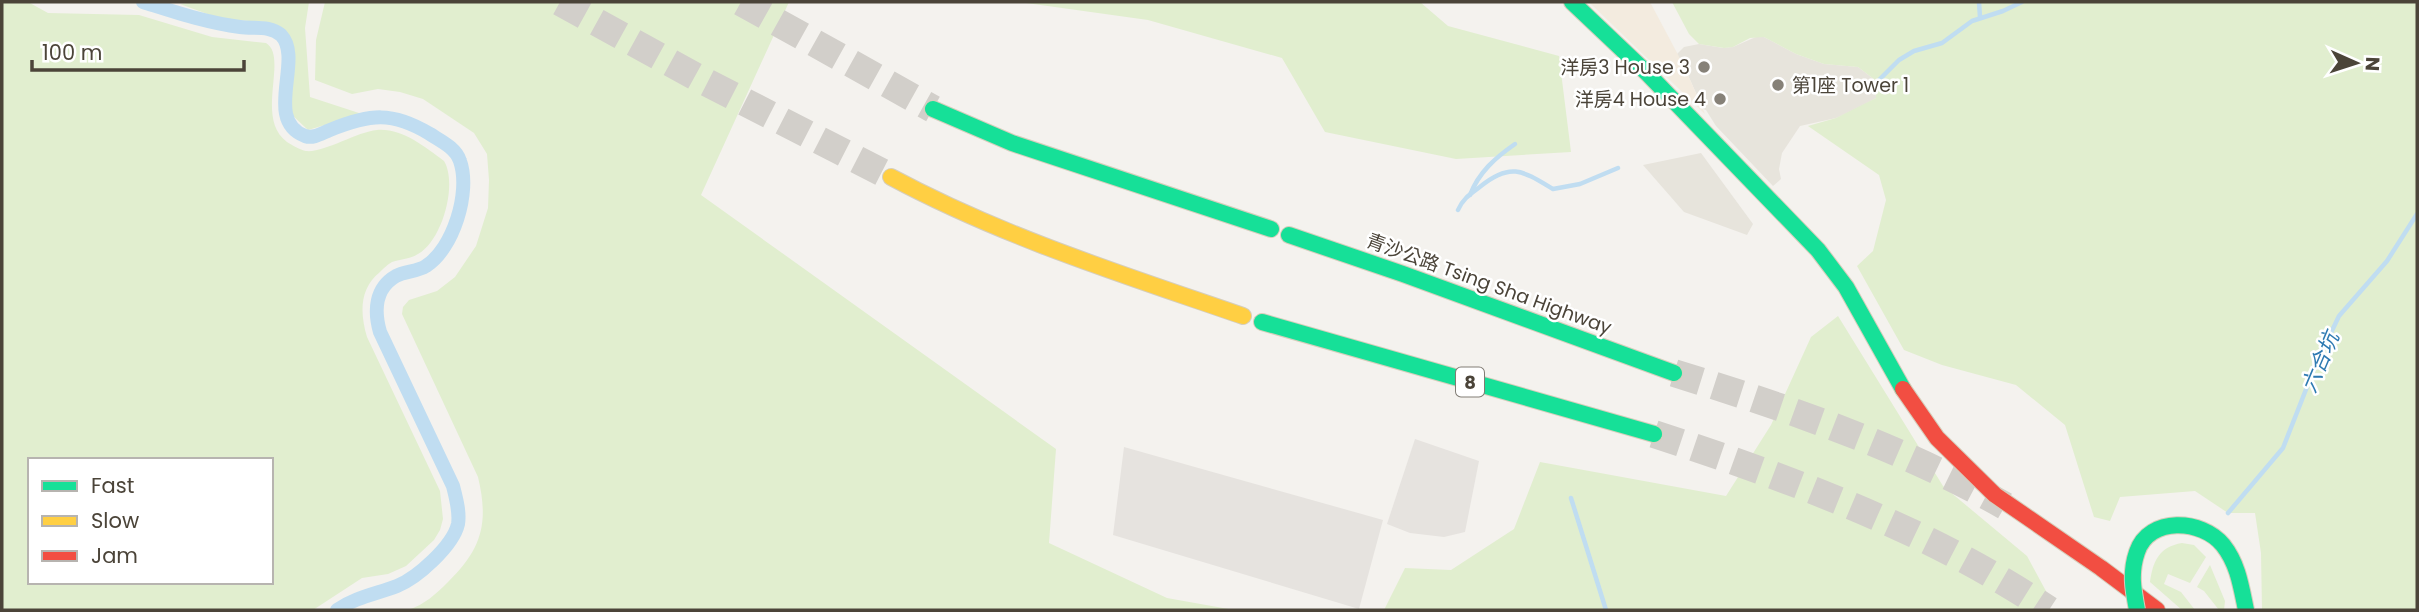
<svg xmlns="http://www.w3.org/2000/svg" width="2419" height="612" font-family="Poppins,'Noto Sans TC',sans-serif">
<rect width="100%" height="100%" fill="#f4f2ee"/>
<g fill="#e7e4dc">
<polygon points="1758,36 1764,37 1796,54 1824,64 1858,67 1875,80 1876,98 1857,109 1836,118 1800,126 1782,153 1779,169 1781,179 1773,186 1716,126 1706,110 1703,109 1684,66 1676,55 1684,47 1699,44 1723,48 1733,47"/>
<polygon points="1701,153 1753,224 1747,235 1684,212 1643,165"/>
</g>
<polygon fill="#f3ebdf" points="1589,2 1650,2 1684,66 1705,114"/>
<g fill="#e1eecf" fill-rule="evenodd">
<path d="M2 2H28L48 13 139 15 212 37 266 43C289 57 254 118 287 142 292 145 300 150 306 151 324 153 356 132 377 130 402 128 425 147 444 161 458 184 442 241 418 254 410 259 401 259 392 262 388 264 383 269 380 272 359 289 360 313 367 337L440 491 443 519 440 530 434 540 406 566 388 574 362 578 313 610H2ZM30 460H271V582H30Z"/>
<polygon points="197,2 309,2 305,28 310,97 362,114 308,130 290,113 293,48 284,32 265,22 221,19 180,4"/>
<path d="M325 2H789L701 195 1056 449 1049 543 1167 598 1234 610H408C424 605 436 594 448 582 482 549 489 523 478 477L402 314 403 307 409 300 437 291 455 277 476 246 488 208 489 180 487 154 474 133 423 99 400 92 378 89 352 94 315 80 316 40Z"/>
<polygon points="1019,2 1420,2 1448,26 1559,56 1571,152 1456,159 1325,132 1282,58 1148,20"/>
<polygon points="1672,2 2417,2 2417,610 2262,610 2261,553 2255,513 2228,513 2195,491 2120,497 2110,521 2094,517 2065,425 2016,385 1942,365 1904,350 1857,266 1873,251 1886,200 1879,175 1808,126 1836,118 1876,98 1875,80 1858,67 1824,64 1796,54 1764,37 1750,38 1733,47 1724,48 1699,44 1689,34"/>
<polygon points="1838,316 1943,486 2027,556 2047,593 2046,610 1384,610 1405,568 1451,570 1514,529 1540,462 1726,496 1771,425 1811,337"/>
<path d="M2182 543 2194 545 2206 557 2190 583 2168 574 2164 584 2181 592 2195 610H2182L2150 582C2153 561 2159 547 2182 543Z"/>
<polygon points="2210,565 2225,601 2224,610 2219,610 2204,591 2197,587"/>
</g>
<g fill="#e6e3df">
<polygon points="1415,439 1479,461 1465,532 1444,537 1410,533 1387,524"/>
<polygon points="1124,447 1383,520 1359,609 1113,535"/>
</g>
<g fill="none" stroke-linecap="round" stroke-linejoin="round">
<g stroke="#c0ddf1" stroke-width="4.5">
<polyline points="1979,2 1980,17"/>
<polyline points="1877,82 1899,60 1914,51 1942,43 1972,21 2003,11 2022,2"/>
<path d="M1470 195C1479 172 1495 158 1515 144"/>
<path d="M1458 210C1463 198 1472 193 1481 186 1511 162 1523 171 1553 189L1580 184 1618 168"/>
<polyline points="1571,498 1606,610"/>
<polyline points="2228,513 2283,448 2316,364 2339,316 2387,261 2417,214"/>
</g>
<path stroke="#c0ddf1" stroke-width="14" d="M143 2C175 12 207 23 240 27 254 29 270 25 281 35 304 59 263 120 305 136 314 139 322 133 330 130 370 114 392 111 430 134 441 141 456 148 460 161 471 192 453 249 426 266 417 272 404 271 396 276 375 288 374 311 380 332L453 486C456 498 460 512 458 524 453 546 417 578 397 586 376 594 356 597 337 610"/>
<g stroke="#d2cfca" stroke-width="28" stroke-dasharray="28 14" stroke-linecap="butt">
<polyline points="560,2 700,79 891,177"/>
<polyline points="741,2 933,109"/>
<path d="M1674 373C1788 408 1901 447 2005 506"/>
<path d="M1654 434C1791 479 1928 529 2049 610"/>
</g>
<defs>
<g id="fast">
<polyline points="1572,2 1647,73 1818,250 1846,287 1903,389"/>
<polyline points="933,109 1012,143 1271,229"/>
<polyline points="1289,235 1403,274 1674,373"/>
<polyline points="1262,322 1654,434"/>
</g>
<path id="slow" d="M891 177C1003 237 1124 275 1243 316"/>
<polyline id="jam" points="1903,389 1937,438 1995,495 2101,568 2157,610"/>
</defs>
<use href="#fast" stroke="#d6cebb" stroke-width="18"/>
<use href="#slow" stroke="#d6cebb" stroke-width="18"/>
<use href="#jam" stroke="#d6cebb" stroke-width="18"/>
<use href="#fast" stroke="#16e098" stroke-width="16"/>
<use href="#slow" stroke="#ffcf43" stroke-width="16"/>
<use href="#jam" stroke="#f24e42" stroke-width="16"/>
<defs>
<path id="fast-bridge" d="M2137 610C2133 589 2130 572 2137 552 2149 516 2202 519 2223 545 2238 564 2241 586 2246 610"/>
</defs>
<use href="#fast-bridge" stroke="#d6cebb" stroke-width="18" stroke-linecap="butt"/>
<use href="#fast-bridge" stroke="#16e098" stroke-width="16"/>
</g>
<g fill="#868178" stroke="#fff" stroke-width="2.5">
<circle cx="1704" cy="67" r="7"/>
<circle cx="1778" cy="85" r="7"/>
<circle cx="1720" cy="99" r="7"/>
</g>
<g text-anchor="middle" dominant-baseline="central" stroke-width="5" stroke-linejoin="round" paint-order="stroke">
<rect fill="#fff" stroke="#817c74" stroke-width="2" x="1456" y="367.5" width="28" height="29" rx="5"/>
<g font-size="18" font-weight="bold" fill="#4b4439">
<text x="1470" y="382">8</text>
</g>
<g font-size="19" fill="#4b4439" stroke="#fff" text-anchor="end">
<text x="1690" y="67">洋房3 House 3</text>
<text x="1792" y="85" text-anchor="start">第1座 Tower 1</text>
<text x="1706" y="99">洋房4 House 4</text>
</g>
<g font-size="19" fill="#4b4439" stroke="#fff">
<text transform="translate(1489 284) rotate(20)">青沙公路 Tsing Sha Highway</text>
</g>
<g font-size="21" font-style="italic" fill="#2e7ab2" stroke="#fff">
<text transform="translate(2320 362) rotate(-67)">六合坑</text>
</g>
</g>
<rect width="2419" height="612" fill="none" stroke="#4b4439" stroke-width="7"/>
<rect x="28" y="458" width="245" height="126" fill="#ffffff" stroke="#b7b4b0" stroke-width="2"/>
<rect x="42" y="481" width="35" height="10" fill="#16e098" stroke="#b7b4b0" stroke-width="2"/>
<text x="91" y="493" font-size="21" fill="#4b4439">Fast</text>
<rect x="42" y="516" width="35" height="10" fill="#ffcf43" stroke="#b7b4b0" stroke-width="2"/>
<text x="91" y="528" font-size="21" fill="#4b4439">Slow</text>
<rect x="42" y="551" width="35" height="10" fill="#f24e42" stroke="#b7b4b0" stroke-width="2"/>
<text x="91" y="563" font-size="21" fill="#4b4439">Jam</text>
<g transform="translate(2356 63) rotate(93)" stroke="#ffffff" stroke-width="5" paint-order="stroke">
<path d="M0-5L12 26L0 18L-12 26Z" fill="#4b4439"/>
<text y="-10" font-size="19" font-weight="bold" text-anchor="middle" fill="#4b4439">N</text>
</g>
<path d="M32 60v10h212v-10" fill="none" stroke="#4b4439" stroke-width="3.5"/>
<text x="42" y="60" font-size="21" fill="#4b4439" stroke="#ffffff" stroke-width="5" paint-order="stroke">100 m</text>
</svg>
